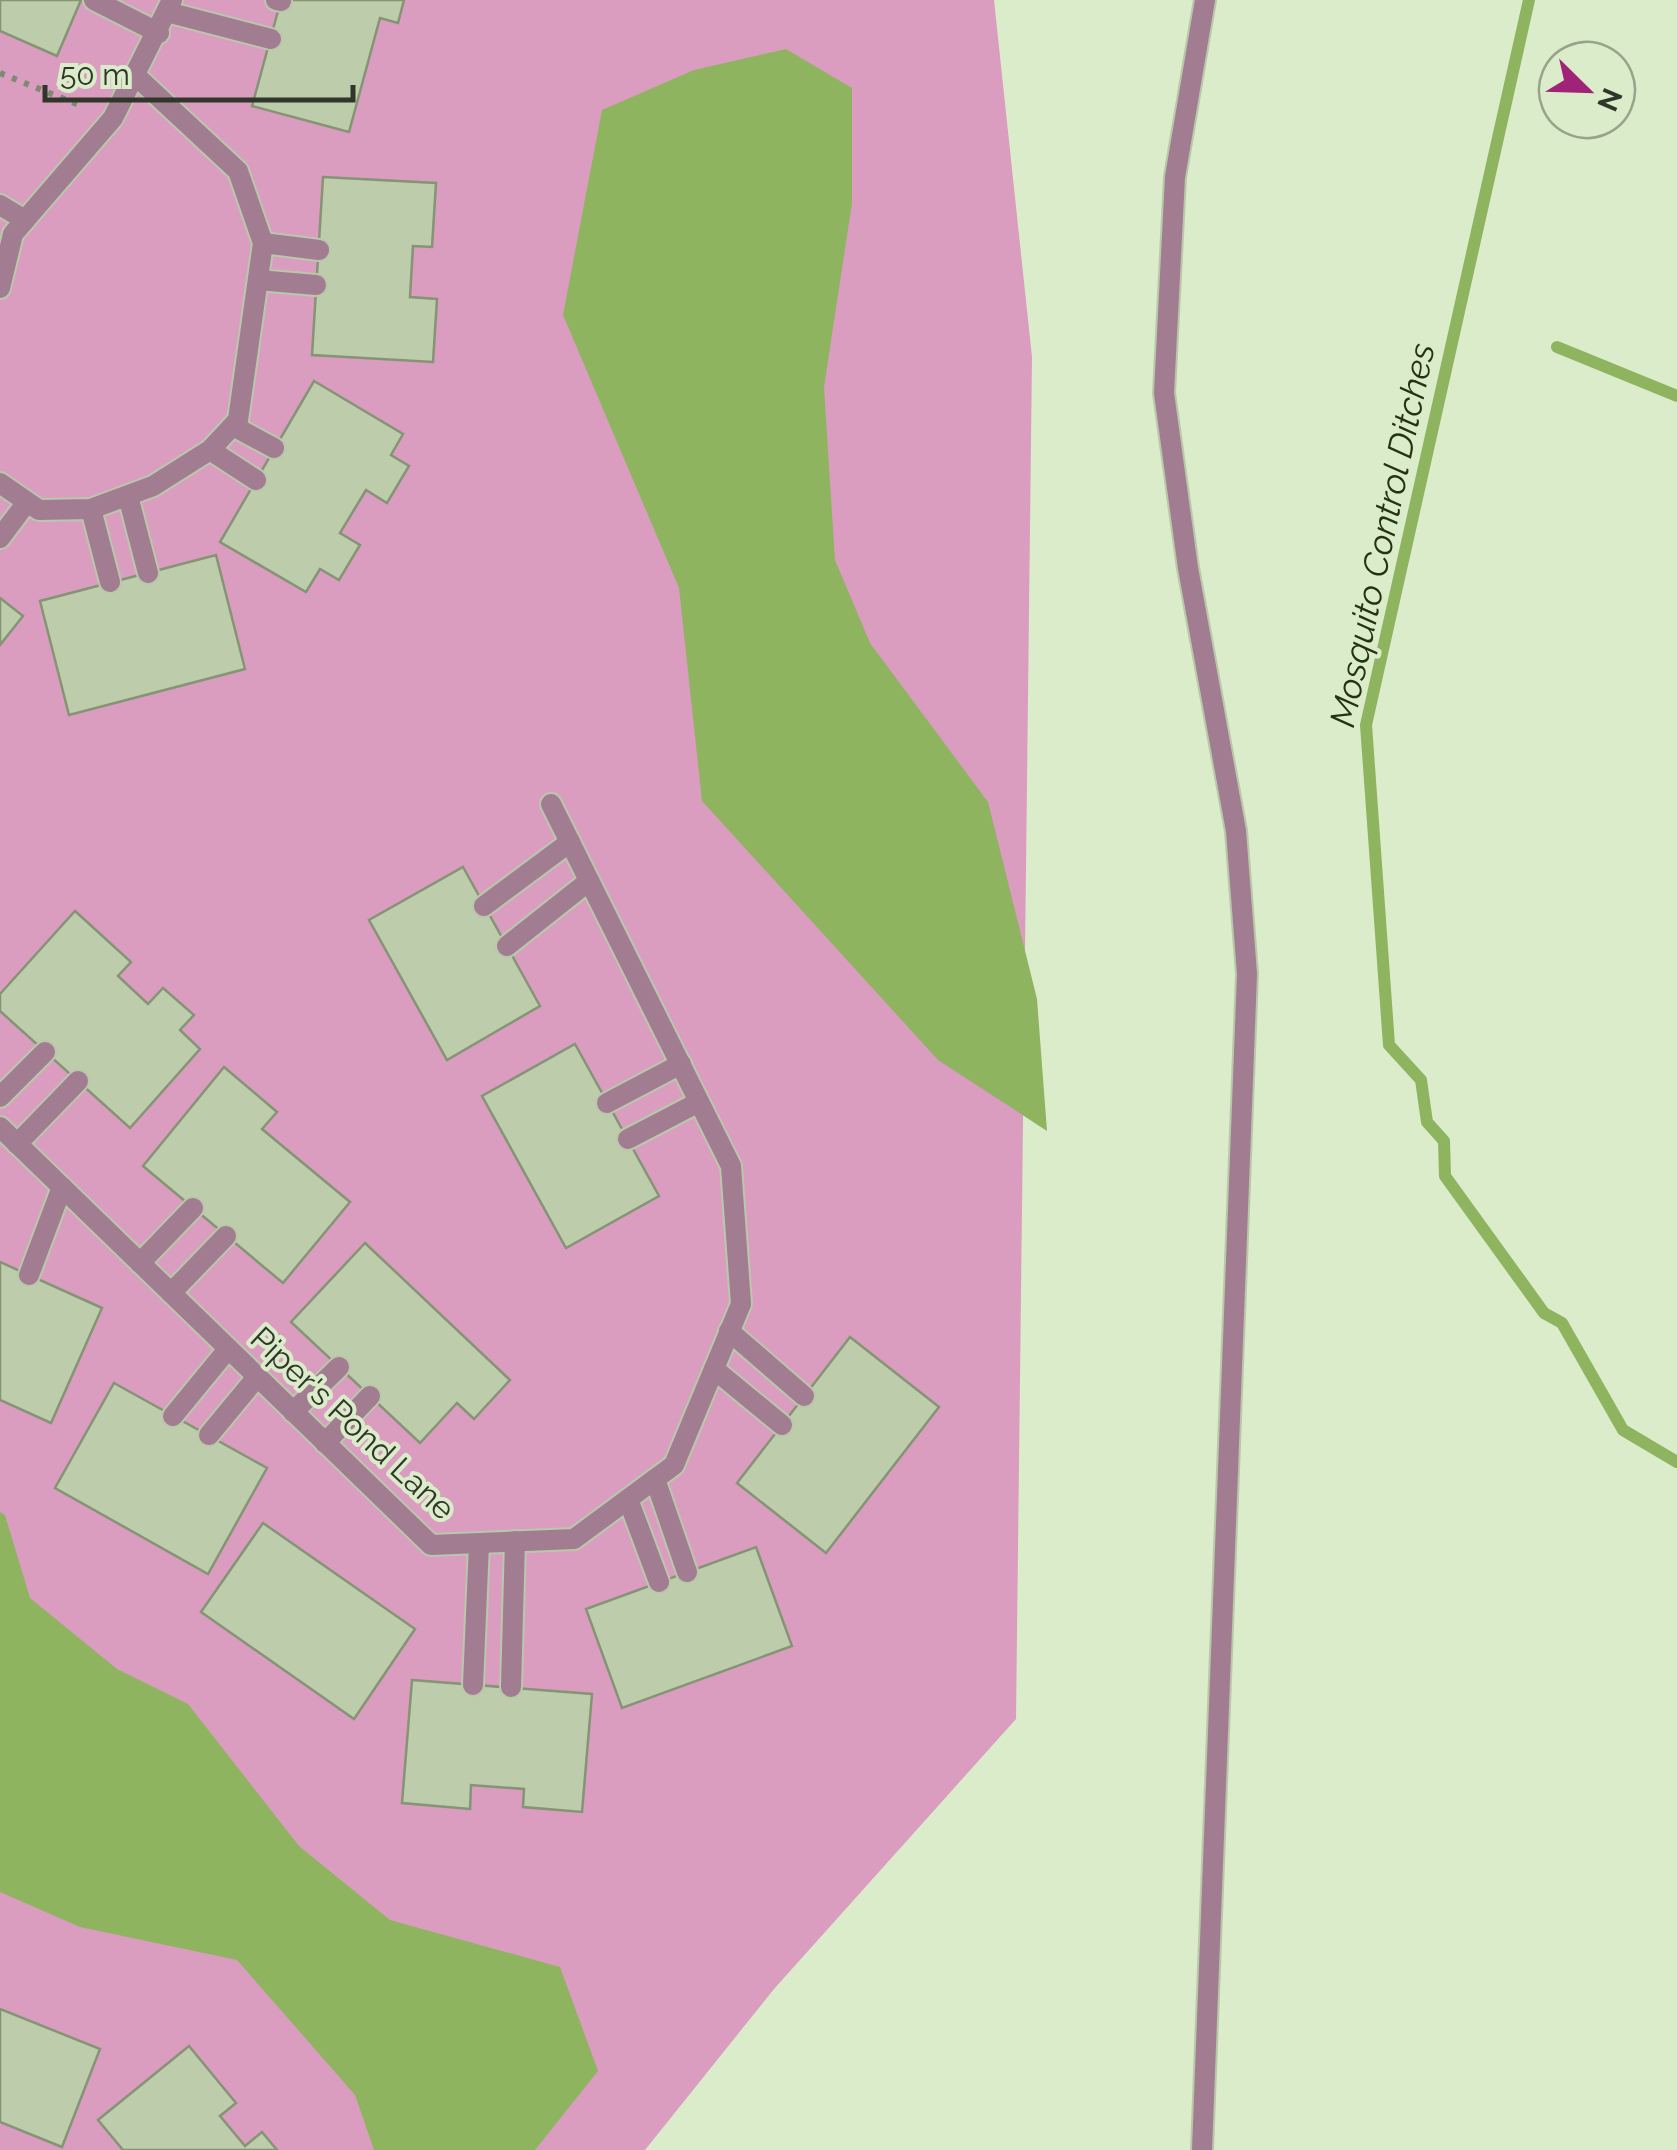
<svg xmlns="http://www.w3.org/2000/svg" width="1677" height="2150" font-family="Raleway,sans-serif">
<rect width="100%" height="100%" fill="#dbecca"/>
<polygon fill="#da9dc0" points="0,0 994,0 1032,357 1016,1719 774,1989 645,2150 0,2150"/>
<g fill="#8eb460">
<polygon points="786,49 852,88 852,203 824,387 835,560 870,643 988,802 1037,999 1047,1131 938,1060 702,801 679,588 563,315 602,110 694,70"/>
<polygon points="0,1512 5,1515 30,1598 117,1669 188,1704 299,1846 390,1920 560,1967 598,2071 535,2150 374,2150 355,2095 237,1960 80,1927 0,1892"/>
</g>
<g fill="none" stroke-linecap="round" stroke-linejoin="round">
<g stroke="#8eb460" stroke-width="12">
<polyline points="1529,0 1366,725 1389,1045 1421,1080 1427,1122 1444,1141 1445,1176 1544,1313 1562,1323 1623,1430 1677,1462"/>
<polyline points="1557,347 1677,396"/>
</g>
</g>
<g fill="#bdcdab" stroke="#849474" stroke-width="2.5">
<polygon points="0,0 81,0 57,56 0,31"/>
<polygon points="281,0 404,0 398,23 380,18 349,132 252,106"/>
<polygon points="323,177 436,183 432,247 413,246 410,297 437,299 433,362 312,355"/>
<polygon points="314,381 403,434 391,455 409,466 387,503 366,490 340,533 360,545 339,580 320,569 306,592 220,542"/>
<polygon points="216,555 245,669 69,715 40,601"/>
<polygon points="0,598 23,616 0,645"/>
<polygon points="463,867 540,1006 447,1060 369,920"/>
<polygon points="75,911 131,962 118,976 148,1004 163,988 194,1015 180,1030 200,1049 130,1128 0,1011 0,994"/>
<polygon points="575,1044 659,1196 566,1248 482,1096"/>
<polygon points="224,1067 277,1112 262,1129 350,1202 283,1283 143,1166"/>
<polygon points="365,1243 510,1380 474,1419 457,1403 420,1443 291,1322"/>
<polygon points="0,1262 102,1308 51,1423 0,1400"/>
<polygon points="850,1337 939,1407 826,1553 737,1483"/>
<polygon points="114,1383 267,1468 208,1574 55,1488"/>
<polygon points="263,1523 415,1629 354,1719 201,1612"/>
<polygon points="756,1547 792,1646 622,1708 586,1609"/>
<polygon points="412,1680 592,1694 582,1812 523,1807 524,1789 471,1785 470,1809 402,1803"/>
<polygon points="0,2009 100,2049 62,2147 0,2122"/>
<polygon points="189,2046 236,2103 220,2116 245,2146 262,2132 277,2150 123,2150 98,2120"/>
</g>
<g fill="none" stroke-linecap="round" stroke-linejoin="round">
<defs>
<g id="lane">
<polyline points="94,0 159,33"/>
<polyline points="276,0 281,1"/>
<polyline points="167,12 271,39"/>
<polyline points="0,205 25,220"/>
<polyline points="263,243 319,250"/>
<polyline points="258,280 316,285"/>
<polyline points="233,426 274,448"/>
<polyline points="210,450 256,480"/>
<polyline points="128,496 148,573"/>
<polyline points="91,509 110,582"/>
<polyline points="0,538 27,502"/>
<polyline points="484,906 570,842"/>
<polyline points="507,946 589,881"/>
<polyline points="0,1097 45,1052"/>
<polyline points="607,1103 681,1064"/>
<polyline points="628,1139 699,1102"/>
<polyline points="17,1144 78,1081"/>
<polyline points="140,1263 193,1208"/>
<polyline points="29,1275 62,1187"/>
<polyline points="171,1293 226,1236"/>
<polyline points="729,1331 804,1396"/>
<polyline points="714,1369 782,1425"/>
<polyline points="293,1412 339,1367"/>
<polyline points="173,1416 228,1349"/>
<polyline points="209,1435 257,1377"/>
<polyline points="325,1443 370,1396"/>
<polyline points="655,1479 687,1572"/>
<polyline points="628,1499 659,1582"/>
<polyline points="473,1685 479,1544"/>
<polyline points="511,1687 515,1541"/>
</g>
<g id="street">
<polyline points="0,288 13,234 113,118 172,0"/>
<polyline points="0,483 39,510 91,509 153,486 210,450 238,420 263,243 238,171 136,76"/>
<polyline points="0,1127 431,1545 574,1539 674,1465 741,1304 731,1166 551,804"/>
<polyline points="1202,2150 1247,974 1236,831 1188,568 1164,393 1175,177 1205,0"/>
</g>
</defs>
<use href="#lane" stroke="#b9c8aa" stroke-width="24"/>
<use href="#street" stroke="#b9c8aa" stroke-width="24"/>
<polyline stroke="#7f8a73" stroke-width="6" stroke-dasharray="5 8" stroke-linecap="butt" points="0,73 84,107"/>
<use href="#lane" stroke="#a27d91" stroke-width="20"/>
<use href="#street" stroke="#a27d91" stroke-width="20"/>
</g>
<g text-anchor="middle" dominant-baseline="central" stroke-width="8" stroke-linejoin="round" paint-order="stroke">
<g font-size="32" fill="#303629" stroke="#dbecca">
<text transform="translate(353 1423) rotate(43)">Piper's Pond Lane</text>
</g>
<g font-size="35" font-style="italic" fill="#243310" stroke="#dbecca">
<text transform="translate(1382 535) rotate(-78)">Mosquito Control Ditches</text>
</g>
</g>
<g transform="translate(1587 90) rotate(113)"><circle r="48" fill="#dbecca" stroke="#97a38a" stroke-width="2.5"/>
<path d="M0-8L18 38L0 25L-18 38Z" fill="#a02378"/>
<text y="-15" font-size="28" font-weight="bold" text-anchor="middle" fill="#303629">N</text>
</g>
<path d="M45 85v15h308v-15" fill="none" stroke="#303629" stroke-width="5"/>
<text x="60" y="85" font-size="30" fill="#303629" stroke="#dbecca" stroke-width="8" paint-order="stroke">50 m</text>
</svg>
